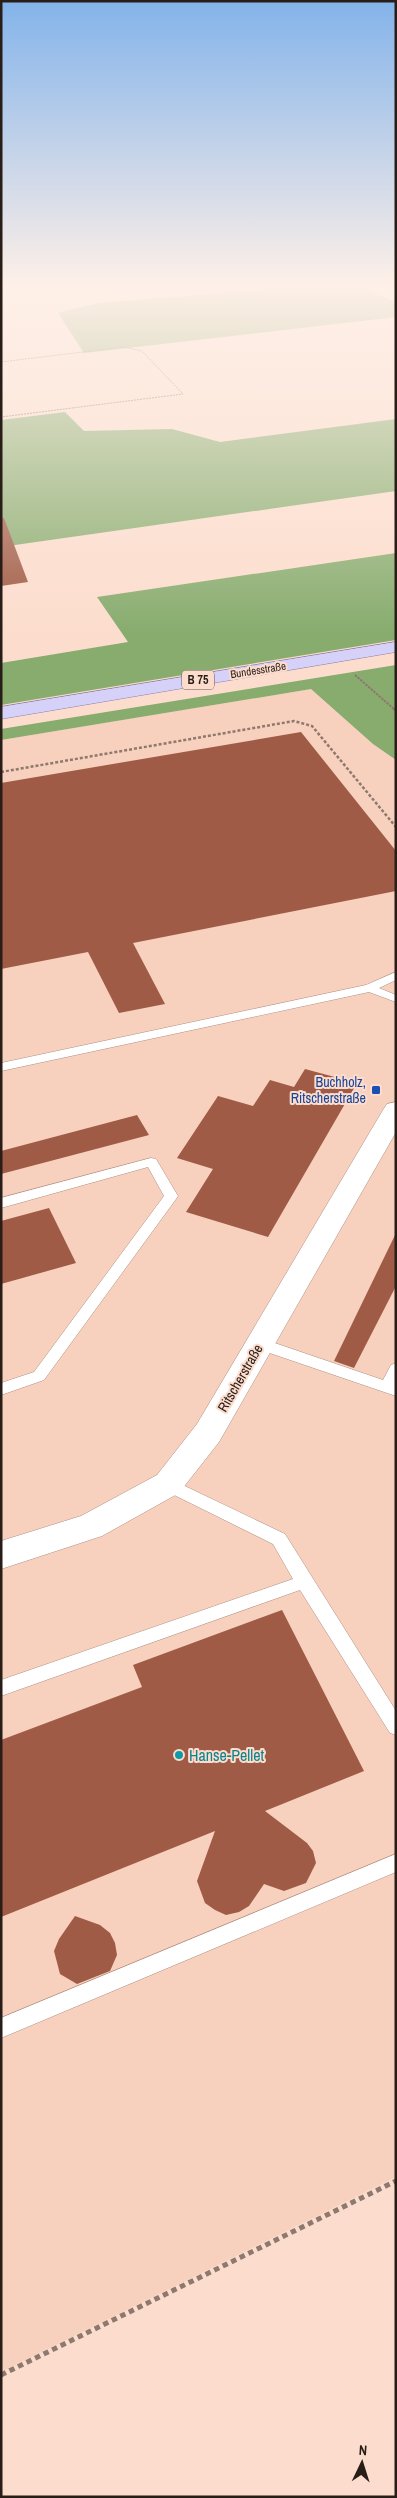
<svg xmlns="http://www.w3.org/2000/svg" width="397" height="2498" font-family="'Archivo Narrow',sans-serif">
<rect width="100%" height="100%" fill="#fcddcd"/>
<polygon fill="#f7d0be" points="311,689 373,744 396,760 396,2177 1,2372 1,740"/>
<g fill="#87ac6e">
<polygon points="316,285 355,285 396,302 396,317 84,353 58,313 99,303"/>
<polygon points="65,412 84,431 172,429 220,442 396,419 396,491 1,547 1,420"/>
<polygon points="396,553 396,640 1,705 1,663 128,642 97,597"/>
<polygon points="396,665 396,760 373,744 311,689 1,740 1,729"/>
</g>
<g fill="#9f5b45">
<polygon points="1,518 4,518 28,582 1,586"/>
<polygon points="301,732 396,851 396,891 133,943 165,1004 119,1013 88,952 1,969 1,783"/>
<polygon points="305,1069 357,1083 268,1237 186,1212 213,1169 177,1158 218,1096 253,1106 270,1080 294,1087"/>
<polygon points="137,1115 149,1135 1,1174 1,1151"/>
<polygon points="49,1208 76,1263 1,1284 1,1221"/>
<polygon points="396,1233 396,1286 354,1368 334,1361"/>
<polygon points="282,1610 364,1771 265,1811 307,1843 313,1851 316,1863 306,1883 284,1891 264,1884 249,1906 239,1912 226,1915 215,1910 205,1903 197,1881 215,1831 1,1917 1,1740 142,1687 133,1665"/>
<polygon points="75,1916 100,1925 110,1933 115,1943 117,1955 110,1971 77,1984 60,1974 54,1951 59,1939"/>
</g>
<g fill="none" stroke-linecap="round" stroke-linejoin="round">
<defs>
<g id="service">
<polygon points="396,972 396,980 379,988 396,995 396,1002 369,992 1,1071 1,1063 366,985"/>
<polygon points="151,1158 156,1159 178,1196 176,1199 44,1380 1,1395 1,1383 34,1372 164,1196 148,1167 1,1208 1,1198"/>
<polygon points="260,1338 383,1380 391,1365 396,1363 396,1396 255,1348 253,1344 255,1340"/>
<polygon points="168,1478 285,1534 396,1711 396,1735 390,1733 300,1590 1,1696 1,1680 293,1579 273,1544 162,1489 160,1484 162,1479"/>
<polygon points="396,1854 396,1872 1,2038 1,2018"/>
</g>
<polygon id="minor" points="396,1102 396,1132 219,1442 179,1493 102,1536 1,1569 1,1541 81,1516 157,1475 197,1424 383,1110 387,1104"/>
<polygon id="primary" points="396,642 396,652 1,719 1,707"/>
</defs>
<use href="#service" stroke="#ae9183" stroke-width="1"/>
<use href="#minor" stroke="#ae9183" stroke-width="1"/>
<use href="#primary" stroke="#887ea7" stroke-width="1"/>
<polyline stroke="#8e796e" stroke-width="1" stroke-dasharray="2 1" stroke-linecap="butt" points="1,362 124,347 142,351 183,394 1,417"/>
<polyline stroke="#8e796e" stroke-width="2" stroke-dasharray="2.5 1" stroke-linecap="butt" points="355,675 394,709"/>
<g stroke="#8e796e" stroke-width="2.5" stroke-dasharray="3 2" stroke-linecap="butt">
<polyline points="393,708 396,711"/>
<polyline points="1,772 294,721 312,726 396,827"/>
</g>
<polyline stroke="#8e796e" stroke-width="5" stroke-dasharray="5.5 4" stroke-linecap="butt" points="1,2375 396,2181"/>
<use href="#service" fill="#fff" fill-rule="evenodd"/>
<use href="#minor" fill="#fff" fill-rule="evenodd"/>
<use href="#primary" fill="#d6d1f9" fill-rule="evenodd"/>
</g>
<linearGradient id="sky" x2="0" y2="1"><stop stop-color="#83b3ea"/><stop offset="0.45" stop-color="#fef0e8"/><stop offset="1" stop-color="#fef0e8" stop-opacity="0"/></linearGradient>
<rect width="397" height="634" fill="url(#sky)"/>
<rect fill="#1a4fb4" stroke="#fcddcd" stroke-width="2" x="371" y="1085" width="10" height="10" rx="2.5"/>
<circle fill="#0f9aa8" stroke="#fcddcd" stroke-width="2" cx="179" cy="1755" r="5"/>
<g text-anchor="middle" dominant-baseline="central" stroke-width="4" stroke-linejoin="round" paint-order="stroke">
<g font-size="11" fill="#281d17" stroke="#fcddcd">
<text transform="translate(258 670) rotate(-9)">Bundesstraße</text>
</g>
<rect fill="#fcddcd" stroke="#68574e" stroke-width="1" x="182" y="670.5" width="32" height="19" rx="4"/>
<g font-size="12" font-weight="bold" fill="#281d17">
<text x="198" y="680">B 75</text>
</g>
<g font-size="14" fill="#164399" stroke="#fcddcd" text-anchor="end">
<text x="366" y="1082">Buchholz,<tspan x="366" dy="16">Ritscherstraße</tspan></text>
</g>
<g font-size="14" fill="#281d17" stroke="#fcddcd">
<text transform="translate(240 1378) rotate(-60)">Ritscherstraße</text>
</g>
<g font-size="16" fill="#0d838f" stroke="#fcddcd" text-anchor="start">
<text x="189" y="1755">Hanse-Pellet</text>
</g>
</g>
<rect width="397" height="2498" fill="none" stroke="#281d17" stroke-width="5"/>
<g transform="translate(362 2463) rotate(4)" stroke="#fcddcd" stroke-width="4" paint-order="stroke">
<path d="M0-4L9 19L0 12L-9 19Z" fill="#281d17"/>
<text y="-8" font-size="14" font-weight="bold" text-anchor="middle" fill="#281d17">N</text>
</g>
</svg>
